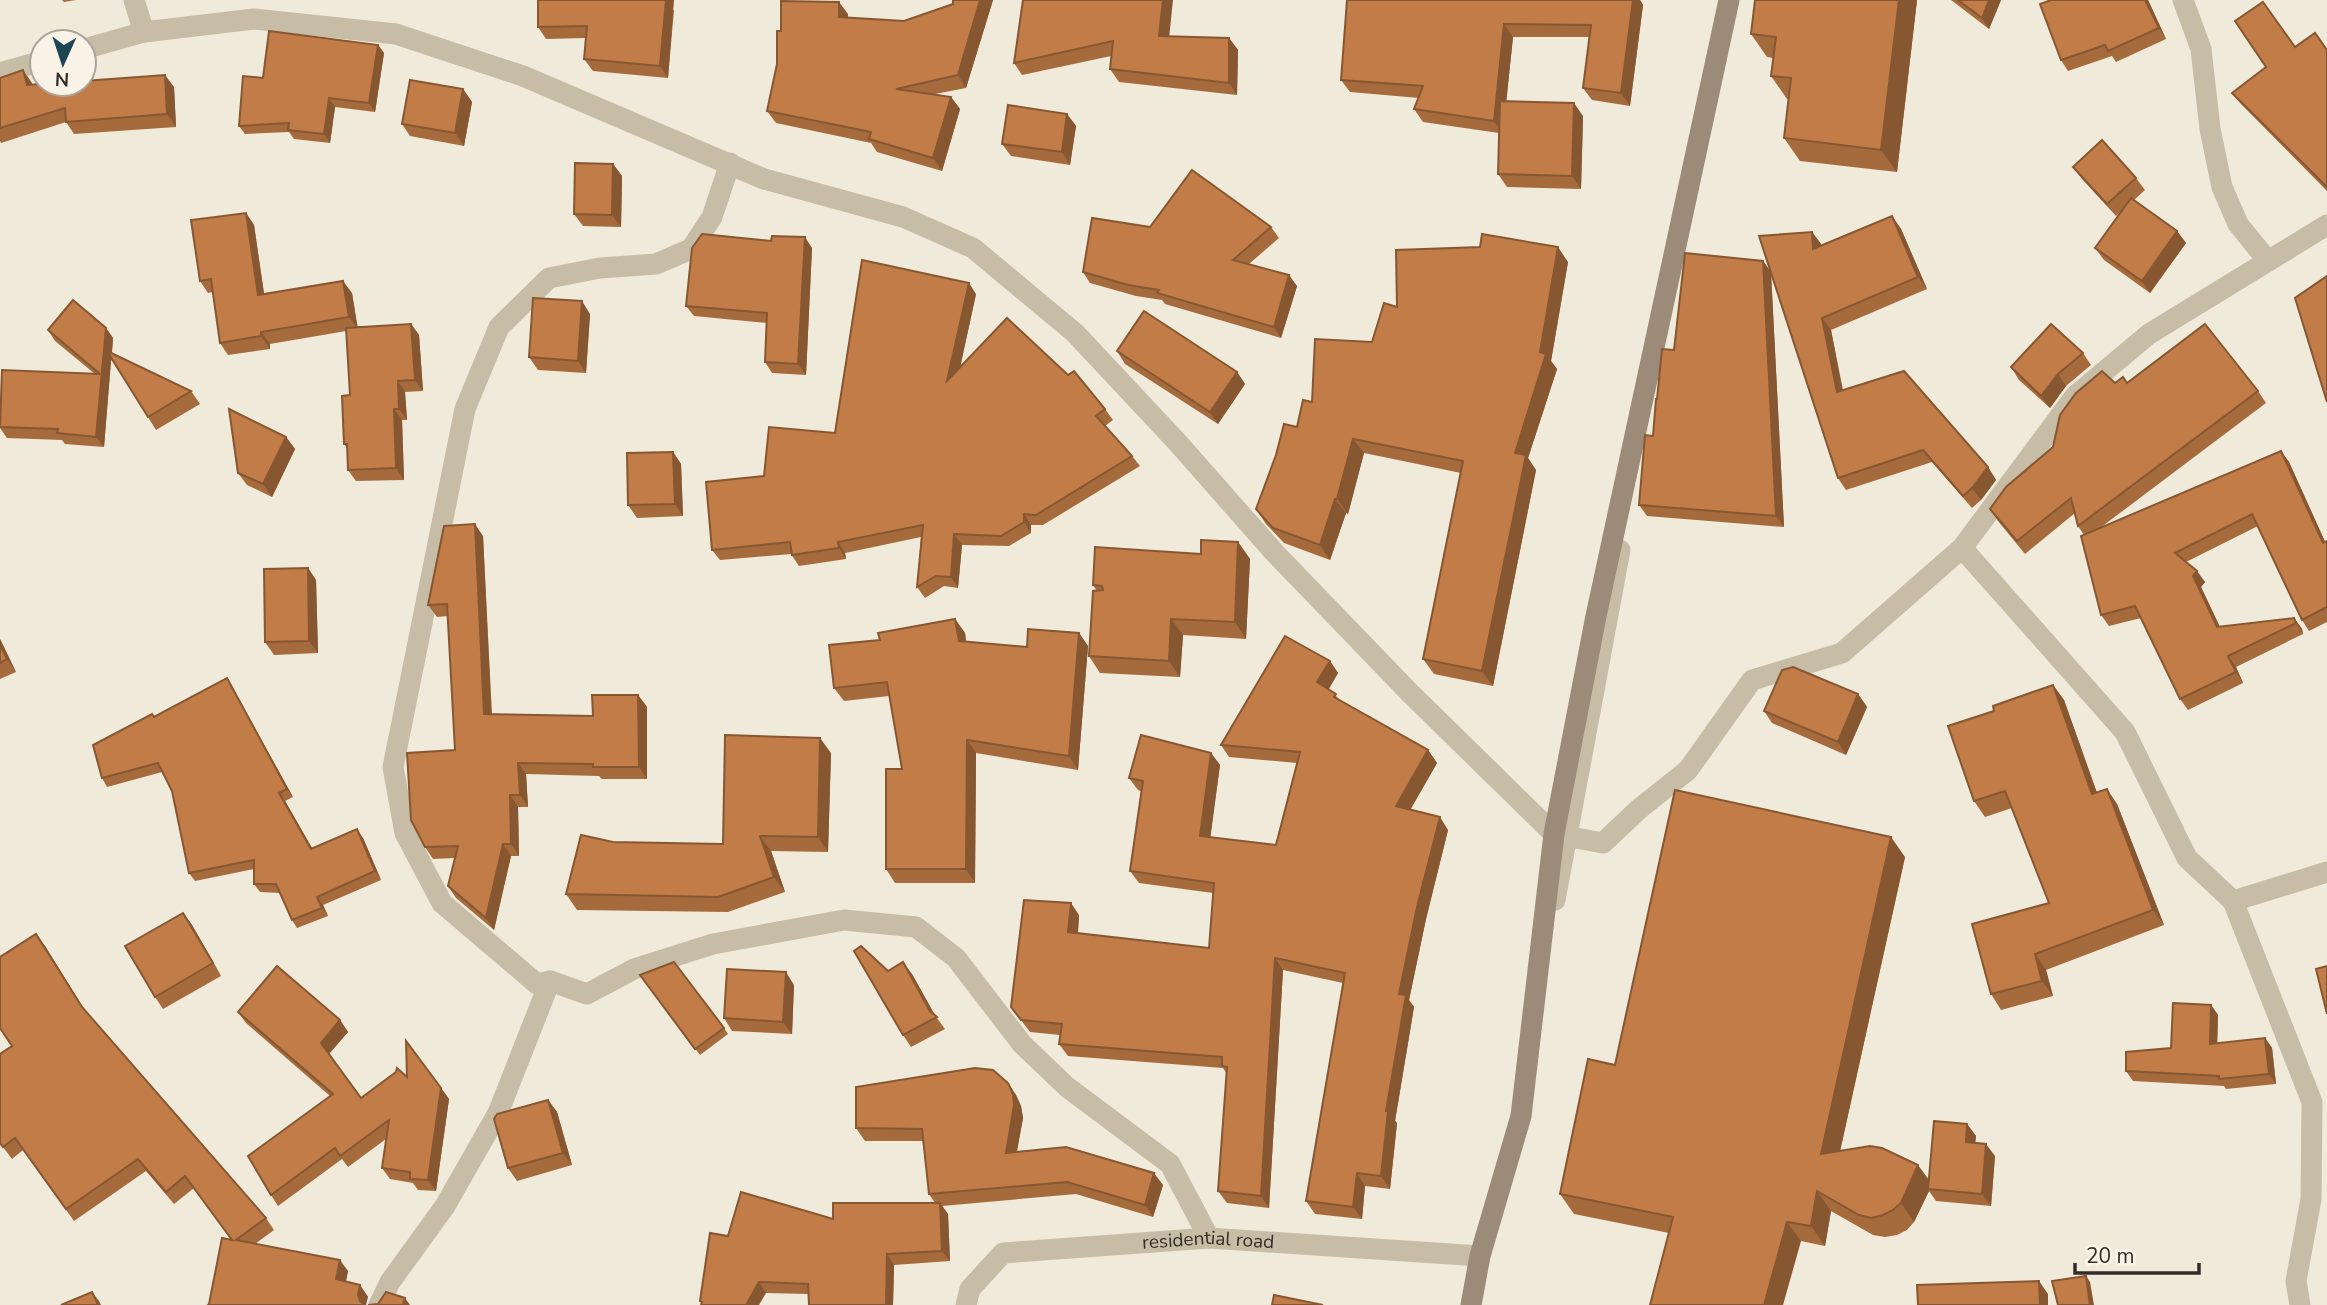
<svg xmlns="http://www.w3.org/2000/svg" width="2327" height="1305" font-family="'Nunito Sans',sans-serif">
<rect width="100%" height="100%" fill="#f0eada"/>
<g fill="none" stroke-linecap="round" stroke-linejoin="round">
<g stroke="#c7bca6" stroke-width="21">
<polyline points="134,0 144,32"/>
<polyline points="2183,0 2201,49 2210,129 2222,187 2238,224 2268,261"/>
<polyline points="84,49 144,32 254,19 396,34 523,76 764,179 903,217 973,248 1075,333 1178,443 1274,552 1409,692 1554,834 1603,843 1639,809 1688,770 1752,680 1842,653 1962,548 2075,396 2149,334 2327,225"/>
<polyline points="0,73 42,61"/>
<polyline points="730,163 712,217 691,249 656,264 600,268 549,278 499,327 465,409 393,767 405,833 442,903 537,984 550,981 587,994 634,969 713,944 844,920 916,927 956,958 1022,1044 1067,1087 1170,1164 1209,1238"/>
<polyline points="1962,548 2125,732 2187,858 2233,901 2312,1102 2311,1199 2296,1281 2300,1305"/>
<polyline points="1555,900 1620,550"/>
<polyline points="2233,901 2327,872"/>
<polyline points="379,1305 390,1282 445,1206 498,1113 550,981"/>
<path id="s1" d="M966 1305 970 1289 1003 1253 1209 1238 1480 1256"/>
</g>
<polyline stroke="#9b8b78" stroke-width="21" points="1471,1305 1480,1256 1521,1116 1554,834 1596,616 1729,0"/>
</g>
<g fill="#a66b3d">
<polygon points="62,0 76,0 64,2"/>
<polygon points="953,0 993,0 966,88 935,94 951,97 960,109 942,171 877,152 871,143 776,123 767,111 777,64 781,31 848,14 848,18 904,21 953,4"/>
<polygon points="1023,0 1169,36 1229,38 1238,50 1237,95 1119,82 1110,69 1111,56 1022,75 1014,63"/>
<polygon points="1347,0 1640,0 1643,5 1630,106 1592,100 1583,88 1589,37 1513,37 1506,101 1583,116 1581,189 1507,187 1498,174 1499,133 1423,122 1414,109 1419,98 1350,92 1341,80"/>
<polygon points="1755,0 1917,0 1897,172 1800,161 1784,138 1788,99 1787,99 1771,76 1773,58 1767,57 1751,34"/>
<polygon points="1951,0 2001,0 1989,29"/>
<polygon points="2051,0 2148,0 2166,39 2116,62 2112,56 2068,71 2061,60"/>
<polygon points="674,10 668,78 593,71 584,59 586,38 546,39 538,27"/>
<polygon points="378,45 384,53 375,112 335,107 330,143 294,139 289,132 245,134 239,126 263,78"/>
<polygon points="2295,47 2327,50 2327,191 2240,103 2232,93"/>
<polygon points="0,78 32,83 32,84 174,87 176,127 74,134 66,122 1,143 0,141"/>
<polygon points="463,89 472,102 464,146 410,136 402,124"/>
<polygon points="1067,114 1076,126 1070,165 1011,156 1002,144"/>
<polygon points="613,164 622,176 621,227 583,226 574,214"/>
<polygon points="2073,167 2136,178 2145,190 2134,200 2177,231 2186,243 2150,293 2104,260 2095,248 2122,210 2116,216 2082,179"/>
<polygon points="246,213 254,225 264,294 352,293 357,327 411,324 419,335 423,391 405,392 407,420 402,420 404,480 356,481 348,470 347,448 344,444 350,395 346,331 270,344 270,349 228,355 220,343 213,292 208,293 200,281"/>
<polygon points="1892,216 1901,229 1927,289 1831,330 1843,390 1988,467 1996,480 1981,500 1972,508 1932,462 1846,490 1838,478 1771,273 1784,527 1647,516 1639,505 1653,436 1657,399 1674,350 1763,261 1771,272 1812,232 1821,244 1821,246"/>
<polygon points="1271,227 1279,238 1249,264 1297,286 1281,338 1165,304 1162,300 1136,296 1090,283 1083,272"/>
<polygon points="771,241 812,248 806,375 772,373 765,362 767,323 694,316 686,306"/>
<polygon points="1568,262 1551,361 1557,369 1528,458 1536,470 1493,686 1434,674 1423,659 1461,473 1364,453 1348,514 1346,513 1330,560 1284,543 1266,524 1256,509 1297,427 1312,402 1372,342 1397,307"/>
<polygon points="976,294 960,367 1105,409 1113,420 1105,426 1132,456 1140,466 1043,525 1031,525 1031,533 1009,546 962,545 958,588 944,586 925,598 917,587 921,537 845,553 846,559 799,566 791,554 720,560 712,550 764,476 835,433"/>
<polygon points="590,314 586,373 538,370 529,357"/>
<polygon points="106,328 113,338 112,353 191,391 200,404 156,430 111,358 104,447 65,444 62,440 7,438 0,428 0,411 95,374 55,341 48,330"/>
<polygon points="1117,351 1237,372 1245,384 1218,424 1125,364"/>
<polygon points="2083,353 2091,365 2066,386 2050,408 2019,380 2011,367"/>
<polygon points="2115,383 2258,391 2266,403 2100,528 2281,451 2289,462 2325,542 2327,541 2327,622 2309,631 2302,620 2258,526 2186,562 2205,582 2201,587 2220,627 2294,618 2302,629 2303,634 2236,667 2243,683 2188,710 2180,699 2141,618 2109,626 2101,615 2084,535 2078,526 2075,513 2025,554 1998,521 1990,509"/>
<polygon points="286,437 295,449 272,497 247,485 238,473"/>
<polygon points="673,452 681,464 683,516 637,518 628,505"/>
<polygon points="483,536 492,714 593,716 638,695 647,707 647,779 602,779 599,776 526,774 528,807 518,807 519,856 511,856 494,930 456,898 448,886 455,858 433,859 425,847 455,750 448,616 437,617 428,605"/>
<polygon points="1238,542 1250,559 1246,639 1183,635 1180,677 1100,673 1089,656 1097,591 1093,585"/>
<polygon points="308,568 316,580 318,653 274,655 265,642"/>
<polygon points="955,619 965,633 966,642 1027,647 1079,633 1088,646 1078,770 976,753 975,883 895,883 886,869 902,769 889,696 844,701 834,688 880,640"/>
<polygon points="0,639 16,672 0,679"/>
<polygon points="1330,661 1338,673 1329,689 1341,701 1428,750 1437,763 1410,810 1448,830 1426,919 1409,1000 1414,1007 1395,1121 1397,1123 1390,1189 1365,1186 1362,1219 1315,1214 1306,1201 1343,983 1283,970 1269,1208 1227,1203 1218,1191 1227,1074 1223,1068 1068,1056 1059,1044 1060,1035 1030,1032 1011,1007 1079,915 1078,933 1209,948 1213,893 1139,883 1130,871 1141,791 1138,790 1129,778 1211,753 1220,765 1210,837 1276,845 1297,763 1229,757 1221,745"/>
<polygon points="2053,685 2064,700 2097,793 2117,804 2164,925 2046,970 2053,996 2001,1010 1991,994 2049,903 2012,808 1985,817 1974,801 1994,711"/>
<polygon points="232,687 293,797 285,801 312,848 363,838 381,880 323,905 328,916 297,928 292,920 280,893 260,892 254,884 254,869 195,881 189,873 172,791 162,772 107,787 102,778 154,717"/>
<polygon points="1858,694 1867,707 1846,755 1772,723 1764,711"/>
<polygon points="831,753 828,852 771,851 785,892 728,912 577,910 566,894 613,842 723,844"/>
<polygon points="1905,857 1840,1151 1928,1179 1967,1124 1976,1136 1975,1143 1995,1156 1991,1206 1936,1201 1929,1191 1914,1222 1907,1230 1897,1235 1885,1237 1873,1235 1831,1211 1825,1246 1801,1241 1669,1233 1574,1214 1560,1194 1615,1065"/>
<polygon points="183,913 192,925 221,976 163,1009 155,997"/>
<polygon points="45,946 85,1011 266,1218 274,1230 255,1244 348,1271 346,1281 360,1285 368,1297 209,1304 232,1240 194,1188 174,1204 146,1171 74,1221 23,1150 12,1159 0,1143 12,1046"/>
<polygon points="888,971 912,974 934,1014 945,1029 911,1047 903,1035"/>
<polygon points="640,975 724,1028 728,1034 700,1055"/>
<polygon points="794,985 792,1034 732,1031 724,1018"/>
<polygon points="2211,1005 2218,1015 2217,1043 2265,1038 2272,1048 2276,1084 2226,1089 2224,1086 2133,1081 2126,1071 2171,1048"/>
<polygon points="238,1012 340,1020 348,1032 329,1054 361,1098 407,1077 441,1088 449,1099 436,1191 418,1190 413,1183 390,1179 382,1168 386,1139 348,1167 342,1159 278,1206 271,1195 330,1096 246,1023"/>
<polygon points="1008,1083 1016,1095 1021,1106 1023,1118 1017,1152 1163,1185 1153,1217 1076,1194 942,1206 948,1214 950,1261 894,1265 893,1305 809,1305 808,1294 766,1293 702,1303 700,1301 728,1236 935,1203 929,1194 923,1141 865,1141 856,1128"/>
<polygon points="548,1100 557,1112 572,1165 517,1181 508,1168"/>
</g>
<g fill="#875732">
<polygon points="666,0 674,0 668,78 660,66"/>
<polygon points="980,0 993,0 966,88 958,75"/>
<polygon points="1163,0 1173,0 1168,48 1159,36"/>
<polygon points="1633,0 1640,0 1643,5 1630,106 1621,93"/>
<polygon points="1899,0 1917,0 1897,172 1881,150"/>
<polygon points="1989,0 2001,0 1989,29 1982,18"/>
<polygon points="2145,0 2148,0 2166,39 2159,28"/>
<polygon points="839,2 848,14 848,30 839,17"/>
<polygon points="1504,24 1513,37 1503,134 1494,121"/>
<polygon points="1229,38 1238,50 1237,95 1229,83"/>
<polygon points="378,45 384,53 375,112 369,103"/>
<polygon points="23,70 32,83 36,97 27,85"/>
<polygon points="165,75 174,87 176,127 167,114"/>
<polygon points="463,89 472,102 464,146 455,133"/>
<polygon points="951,97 960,109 942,171 933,158"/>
<polygon points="329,98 335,107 330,143 324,134"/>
<polygon points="1574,103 1583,116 1581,189 1572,176"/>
<polygon points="1067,114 1076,126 1070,165 1062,152"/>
<polygon points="613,164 622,176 621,227 612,215"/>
<polygon points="246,213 254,225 266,307 258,295"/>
<polygon points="1892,216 1901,229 1927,289 1918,277"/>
<polygon points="2177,231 2186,243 2150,293 2142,281"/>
<polygon points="1812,232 1821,244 1822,262 1813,249"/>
<polygon points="805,237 812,248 806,375 798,364"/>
<polygon points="1558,247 1568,262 1551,361 1557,369 1528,458 1536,470 1493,686 1482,671 1515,453 1540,352"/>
<polygon points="1763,261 1771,272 1784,527 1776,516"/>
<polygon points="1289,275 1297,286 1281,338 1274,327"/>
<polygon points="343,281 352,293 358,329 349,317"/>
<polygon points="969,283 976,294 955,391 947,381"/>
<polygon points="582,301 590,314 586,373 578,361"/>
<polygon points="1822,318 1831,330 1845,404 1837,392"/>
<polygon points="411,324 419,335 423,391 415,380"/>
<polygon points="106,328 113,338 104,447 96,437"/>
<polygon points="261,332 270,344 270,349 261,336"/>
<polygon points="1237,372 1245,384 1218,424 1210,412"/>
<polygon points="2058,374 2066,386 2050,408 2041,396"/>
<polygon points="398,381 405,392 407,420 399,409"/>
<polygon points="394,409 402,420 404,480 396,468"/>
<polygon points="286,437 295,449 272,497 263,484"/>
<polygon points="1353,439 1364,453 1348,514 1337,499"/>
<polygon points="2281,451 2289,462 2327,546 2323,543"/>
<polygon points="673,452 681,464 683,516 675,504"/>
<polygon points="1988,467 1996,480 1981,500 1972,488"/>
<polygon points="1335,499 1346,513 1330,560 1320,545"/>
<polygon points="1024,514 1031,525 1031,533 1024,522"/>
<polygon points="475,524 483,536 492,726 484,714"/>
<polygon points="954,534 962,545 958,588 951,577"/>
<polygon points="838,542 845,553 846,559 839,548"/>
<polygon points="1238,542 1250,559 1246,639 1235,622"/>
<polygon points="308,568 316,580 318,653 309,641"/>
<polygon points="2197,571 2205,582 2201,587 2225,638 2217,627 2193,576"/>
<polygon points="2294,618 2302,629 2303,634 2296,623"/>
<polygon points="955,619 965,633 968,655 959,641"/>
<polygon points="1171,619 1183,635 1180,677 1169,661"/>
<polygon points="1079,633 1088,646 1078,770 1069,756"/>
<polygon points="0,639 16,672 7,659 0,645"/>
<polygon points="2228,656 2236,667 2243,683 2236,672"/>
<polygon points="1330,661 1338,673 1325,695 1317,682"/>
<polygon points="227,678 232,687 293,797 287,789"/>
<polygon points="2053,685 2064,700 2103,810 2092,794"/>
<polygon points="1858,694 1867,707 1846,755 1838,742"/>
<polygon points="638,695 647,707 647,779 639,767"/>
<polygon points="820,738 831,753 828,852 818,837"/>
<polygon points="967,740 976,753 975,883 966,869"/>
<polygon points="1428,750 1437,763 1405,819 1396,806"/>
<polygon points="1211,753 1220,765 1209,848 1200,836"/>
<polygon points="518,763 526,774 528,807 520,795"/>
<polygon points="2107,789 2117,804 2164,925 2153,910"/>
<polygon points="279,793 285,801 317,857 311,849"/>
<polygon points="510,795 518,807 519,856 511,844"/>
<polygon points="1440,817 1448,830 1426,919 1409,1000 1414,1007 1395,1121 1397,1123 1390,1189 1381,1176 1386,1111 1399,994 1417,907"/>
<polygon points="357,829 363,838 381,880 375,871"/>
<polygon points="760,836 771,851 785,892 774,877"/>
<polygon points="1891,837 1905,857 1835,1174 1821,1154"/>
<polygon points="503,844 511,856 494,930 486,918"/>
<polygon points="317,897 323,905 328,916 322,908"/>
<polygon points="1071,903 1079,915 1077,945 1068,932"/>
<polygon points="183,913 192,925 221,976 213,963"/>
<polygon points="36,934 45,946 90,1019 82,1007"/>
<polygon points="2035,954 2046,970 2053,996 2042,981"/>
<polygon points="1275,958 1283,970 1269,1208 1261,1196"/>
<polygon points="903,962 912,974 936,1017 930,1011"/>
<polygon points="786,972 794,985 792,1034 783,1022"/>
<polygon points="2211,1005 2218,1015 2217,1054 2210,1044"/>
<polygon points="340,1020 348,1032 328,1055 321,1043"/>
<polygon points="2265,1038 2272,1048 2276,1084 2269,1074"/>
<polygon points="1008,1083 1016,1095 1021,1106 1023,1118 1014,1165 1006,1153"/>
<polygon points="441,1088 449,1099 436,1191 428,1180"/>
<polygon points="548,1100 557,1112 572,1165 563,1153"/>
<polygon points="1967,1124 1976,1136 1974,1154 1966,1142"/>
<polygon points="1986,1144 1995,1156 1991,1206 1982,1194"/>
<polygon points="1918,1165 1932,1184 1928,1189 1929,1191 1914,1222 1901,1203"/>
<polygon points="1154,1173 1163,1185 1153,1217 1145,1205"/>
<polygon points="1357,1173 1365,1186 1362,1219 1353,1207"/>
<polygon points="1817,1191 1831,1211 1825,1246 1811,1226"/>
<polygon points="940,1203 948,1214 950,1261 942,1251"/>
<polygon points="1787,1222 1801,1241 1783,1305 1764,1305"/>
<polygon points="887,1254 894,1265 893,1305 886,1305"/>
<polygon points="340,1260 348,1271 344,1290 336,1279"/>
<polygon points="2086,1276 2090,1282 2094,1305 2090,1305"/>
<polygon points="2039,1281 2048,1294 2048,1305 2040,1305"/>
<polygon points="759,1282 766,1293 759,1305 746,1305"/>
<polygon points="360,1285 368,1297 366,1305 363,1305 358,1295"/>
<polygon points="92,1292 99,1301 101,1305 98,1305"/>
<polygon points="405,1298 410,1305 403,1305"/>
</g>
<g fill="#c17c47" stroke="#875732" stroke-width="2">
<polygon points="538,0 666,0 660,66 584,59 587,26 538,27"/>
<polygon points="953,0 980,0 958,75 896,89 951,97 933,158 869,139 871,132 767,111 777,64 777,31 781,31 781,1 839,2 839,17 904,21 953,4"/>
<polygon points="1023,0 1163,0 1159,36 1229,38 1229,83 1110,69 1113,41 1014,63"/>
<polygon points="1347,0 1633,0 1621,93 1583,88 1591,25 1504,24 1494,121 1414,109 1423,86 1341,80"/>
<polygon points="1755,0 1899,0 1881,150 1784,138 1791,78 1771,76 1776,37 1751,34"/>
<polygon points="1958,0 1989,0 1982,18"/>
<polygon points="2051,0 2145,0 2159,28 2108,51 2105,45 2061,60 2040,4"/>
<polygon points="2263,2 2295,47 2315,33 2327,50 2327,187 2232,93 2266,67 2235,21"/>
<polygon points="269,31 378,45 369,103 329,98 324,134 288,130 289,123 239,126 243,76 263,78"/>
<polygon points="23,70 27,85 42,84 84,84 84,81 165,75 167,114 66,122 65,108 0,128 0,78"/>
<polygon points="410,80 463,89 455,133 402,124"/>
<polygon points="1500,101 1574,103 1572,176 1498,174"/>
<polygon points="1008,105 1067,114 1062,152 1002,144"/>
<polygon points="2102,140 2136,178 2107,204 2073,167"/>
<polygon points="575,163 613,164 612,215 574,214"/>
<polygon points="1192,170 1271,227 1233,260 1289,275 1274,327 1157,293 1159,290 1128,285 1083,272 1092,218 1150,227"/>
<polygon points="2131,198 2177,231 2142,281 2095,248"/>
<polygon points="246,213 258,295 343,281 349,317 261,332 261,336 220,343 211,279 200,281 191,220"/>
<polygon points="1892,216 1918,277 1822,318 1837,392 1904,371 1988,467 1972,488 1963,496 1923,450 1838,478 1759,236 1812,232 1813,249"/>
<polygon points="702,234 771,241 772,236 805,237 798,364 765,362 767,313 686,306 692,248"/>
<polygon points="1482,234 1558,247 1540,352 1546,354 1515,453 1526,455 1482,671 1423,659 1463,461 1353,439 1337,499 1335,499 1320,545 1273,528 1256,509 1276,455 1284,424 1297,427 1303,400 1312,402 1315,339 1372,342 1384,303 1397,307 1396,250 1480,247"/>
<polygon points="1685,253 1763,261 1776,516 1639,505 1645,435 1653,436 1656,399 1657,399 1662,349 1674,350"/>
<polygon points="862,260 969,283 947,381 1007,318 1068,375 1074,371 1105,409 1096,416 1132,456 1036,515 1024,514 1024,522 1001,536 954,534 951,577 936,576 917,587 923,525 838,542 839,548 792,555 790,542 712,550 706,482 764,476 769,427 835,433"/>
<polygon points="2327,276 2327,402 2295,298"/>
<polygon points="533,298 582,301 578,361 529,357"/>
<polygon points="73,300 106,328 96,437 57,433 58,429 0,427 2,370 100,374 48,330"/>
<polygon points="1144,311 1237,372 1210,412 1117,351"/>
<polygon points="411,324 415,380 398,381 399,409 394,409 396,468 348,470 347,444 344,444 342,396 350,395 346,328"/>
<polygon points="2051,324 2083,353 2058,374 2041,396 2011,367"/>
<polygon points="2205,324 2258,391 2078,526 2071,498 2017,541 1990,509 2006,487 2053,447 2060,415 2076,393 2102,371 2115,383 2123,377 2127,383"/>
<polygon points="107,351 191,391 148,417"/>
<polygon points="229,409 286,437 263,484 238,473"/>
<polygon points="2281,451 2323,543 2327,541 2327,607 2302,620 2252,514 2175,553 2197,571 2193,576 2217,627 2294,618 2296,623 2228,656 2236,672 2180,699 2135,606 2101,615 2081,536"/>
<polygon points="673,452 675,504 628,505 627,453"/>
<polygon points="475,524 484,714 593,716 592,695 638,695 639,767 593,767 593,764 518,763 520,795 510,795 511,844 503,844 486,918 448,886 458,846 425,847 411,820 407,753 455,750 447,604 428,605 444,526"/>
<polygon points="1201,540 1238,542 1235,622 1171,619 1169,661 1089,656 1093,591 1103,590 1102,586 1093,585 1095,547 1201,554"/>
<polygon points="308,568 309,641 265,642 264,569"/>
<polygon points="955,619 959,641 1027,647 1028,629 1079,633 1069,756 967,740 966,869 886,869 886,769 902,769 887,682 834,688 829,645 880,640 878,633"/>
<polygon points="1285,636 1330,661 1317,682 1336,694 1334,697 1428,750 1396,806 1440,817 1417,907 1399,994 1406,995 1386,1111 1388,1111 1381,1176 1357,1173 1353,1207 1306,1201 1345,973 1275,958 1261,1196 1218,1191 1227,1067 1222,1066 1222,1057 1059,1044 1062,1024 1021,1020 1011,1007 1024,900 1071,903 1068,932 1209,948 1214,883 1130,871 1143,781 1129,778 1141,735 1211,753 1200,836 1276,845 1300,752 1221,745"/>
<polygon points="0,645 7,659 0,663"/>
<polygon points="1793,667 1858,694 1838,742 1764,711 1782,670"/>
<polygon points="227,678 287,789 279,793 311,849 357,829 375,871 317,897 322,908 292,920 276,884 254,884 254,860 189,873 172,791 158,763 102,778 93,745 152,714 154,717"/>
<polygon points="2053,685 2092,794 2107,789 2153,910 2035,954 2042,981 1991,994 1972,924 2049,903 2005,791 1974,801 1948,726 1994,711 1993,706"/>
<polygon points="725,735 820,738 818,837 760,836 774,877 718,897 566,894 581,835 613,842 723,844"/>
<polygon points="1675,790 1891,837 1821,1154 1870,1146 1882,1148 1918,1165 1901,1203 1893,1210 1883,1215 1871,1218 1859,1215 1817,1191 1811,1226 1787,1222 1764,1305 1650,1305 1673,1217 1560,1194 1588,1059 1615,1065"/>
<polygon points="183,913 213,963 155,997 125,946"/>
<polygon points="36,934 82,1007 266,1218 236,1240 340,1260 336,1279 360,1285 358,1295 360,1301 365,1305 208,1305 209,1304 222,1238 232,1240 185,1176 166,1192 138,1159 66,1209 15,1138 3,1147 0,1143 0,1054 12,1046 0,1028 0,957"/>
<polygon points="861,946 888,971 903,962 930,1011 937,1017 903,1035 854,951"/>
<polygon points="674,962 724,1028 695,1049 640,975"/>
<polygon points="277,966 340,1020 321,1043 361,1098 396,1072 397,1068 407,1077 406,1041 441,1088 428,1180 410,1179 410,1172 382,1168 389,1120 340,1156 335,1148 271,1195 248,1156 333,1094 238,1012"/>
<polygon points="2327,966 2327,1014 2316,969"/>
<polygon points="727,969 786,972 783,1022 724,1018"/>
<polygon points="2173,1003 2211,1005 2210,1044 2265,1038 2269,1074 2219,1079 2219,1076 2126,1071 2126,1052 2171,1048"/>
<polygon points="975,1068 993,1070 1008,1083 1013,1094 1014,1105 1006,1153 1066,1147 1154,1173 1145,1205 1067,1182 929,1194 922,1129 856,1128 856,1087"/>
<polygon points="548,1100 563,1153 508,1168 494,1119 497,1114"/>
<polygon points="1934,1121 1967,1124 1966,1142 1986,1144 1982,1194 1928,1189"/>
<polygon points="741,1192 833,1219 833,1203 940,1203 942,1251 887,1254 886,1305 809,1305 808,1284 759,1282 746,1305 701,1305 702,1302 700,1301 710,1233 728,1236"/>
<polygon points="2086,1276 2090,1305 2058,1305 2052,1281"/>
<polygon points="2039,1281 2040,1305 1918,1305 1917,1285"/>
<polygon points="92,1292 98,1305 61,1305"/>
<polygon points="386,1292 405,1298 403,1305 368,1305 378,1304"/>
<polygon points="1274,1295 1323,1305 1272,1305"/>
</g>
<g text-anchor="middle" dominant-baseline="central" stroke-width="7" stroke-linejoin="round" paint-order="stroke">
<g font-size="19" fill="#342d27" stroke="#f8f3e6">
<text stroke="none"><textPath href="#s1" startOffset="271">residential road</textPath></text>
</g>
</g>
<g transform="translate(63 63) rotate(183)"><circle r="33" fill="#f8f3e6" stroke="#aaa49a" stroke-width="2"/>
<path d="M0-5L12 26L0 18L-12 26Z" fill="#1e4653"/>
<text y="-10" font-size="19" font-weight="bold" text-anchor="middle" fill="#342d27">N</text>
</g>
<path d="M2075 1263v10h124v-10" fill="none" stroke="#342d27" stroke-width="3.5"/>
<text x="2086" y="1263" font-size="21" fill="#342d27" stroke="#f8f3e6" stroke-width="5" paint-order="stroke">20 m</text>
</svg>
